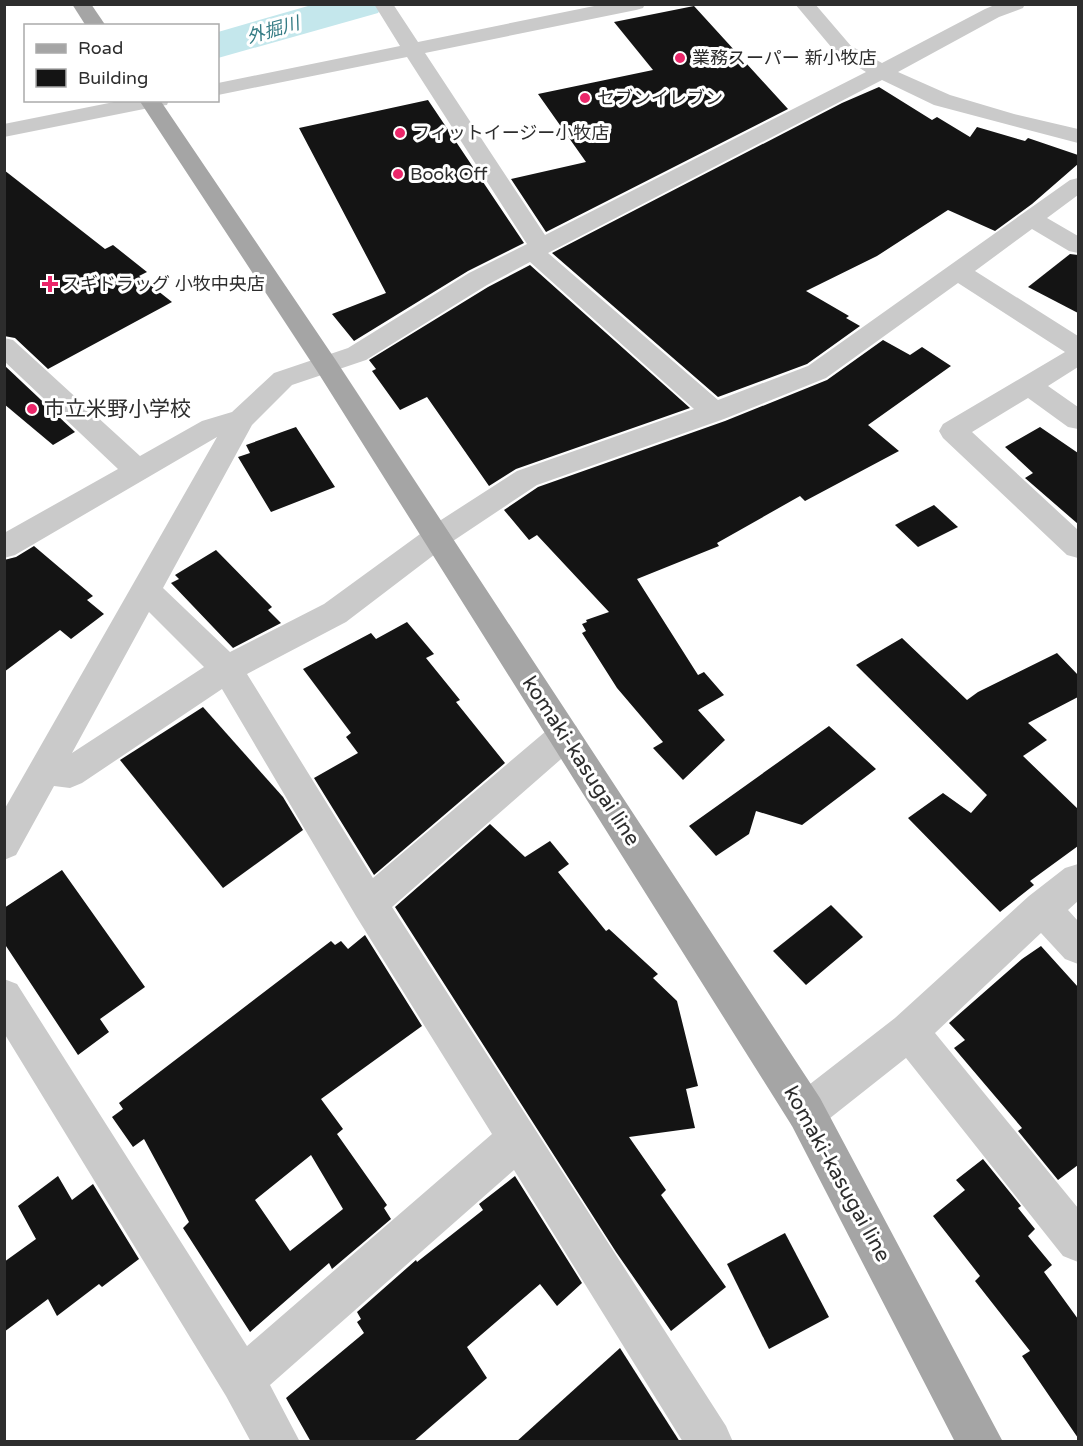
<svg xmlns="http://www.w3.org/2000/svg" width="1083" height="1446" font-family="'Varela Round','Noto Sans JP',sans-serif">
<rect width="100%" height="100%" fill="#fff"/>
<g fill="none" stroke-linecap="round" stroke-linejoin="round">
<polygon fill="#c4e7ec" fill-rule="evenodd" points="315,4 384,4 378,13 218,58 218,32"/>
</g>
<g fill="#141414" fill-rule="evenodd">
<polygon points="694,6 788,109 546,232 511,179 586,162 538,94 653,70 614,22"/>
<polygon points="879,87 932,120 937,117 970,137 977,127 1025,141 1028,138 1078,155 1078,164 1032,204 995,231 948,210 877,256 806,291 849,316 846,318 860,326 807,364 718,397 552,253 842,103"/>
<polygon points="428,100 524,243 468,271 354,341 332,314 386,293 299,128"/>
<polygon points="4,170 105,249 113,245 147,272 139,276 172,302 48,369 15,338 4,336"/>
<polygon points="1070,254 1078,255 1078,313 1028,287"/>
<polygon points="530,265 690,408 516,469 489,486 427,397 400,410 372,371 376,369 369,360 488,287"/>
<polygon points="883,340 910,355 922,347 951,366 868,425 899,451 805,501 800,496 717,543 719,546 637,579 698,675 704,672 724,695 698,710 725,740 683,780 653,748 663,742 617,688 582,633 586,631 582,624 587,622 586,620 609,612 537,535 529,540 504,510 538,487 725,421 827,380"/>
<polygon points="4,365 75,432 53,445 4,404"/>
<polygon points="296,427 335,487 271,512 238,457 250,453 246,445"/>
<polygon points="1040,427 1078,453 1078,524 1025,478 1033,473 1005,447"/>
<polygon points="934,505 958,527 918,547 895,525"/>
<polygon points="34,546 93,596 87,600 104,614 71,639 60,630 4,672 4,560 16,557"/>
<polygon points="216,550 272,607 268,610 281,623 233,648 171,583 179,579 175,575"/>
<polygon points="407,622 434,654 426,658 460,700 456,702 505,763 374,875 314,778 358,753 346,737 351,733 303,669 371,633 376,639"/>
<polygon points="902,638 967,700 978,692 1057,653 1078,675 1078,697 1028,723 1047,740 1023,756 1078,809 1078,846 1030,881 1034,885 1000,912 908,818 943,793 971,813 987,795 856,665"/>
<polygon points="203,707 283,797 303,830 223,888 120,760"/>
<polygon points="829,726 876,769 802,825 756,811 749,834 716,856 689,826"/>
<polygon points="490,824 525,857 550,841 569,864 558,872 606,931 609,929 658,974 653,978 677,1001 698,1086 686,1089 695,1128 629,1137 666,1190 661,1195 726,1287 671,1331 616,1252 395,907"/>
<polygon points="62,870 145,987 100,1019 109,1032 78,1055 4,943 4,908"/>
<polygon points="831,905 863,937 806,985 773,951"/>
<path d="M365 935 422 1026 321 1099 343 1129 337 1134 387 1205 384 1208 391 1219 332 1269 329 1263 250 1332 183 1228 189 1222 144 1139 133 1147 112 1117 123 1109 119 1103 331 941 335 945 341 941 348 949ZM311 1155 343 1209 290 1251 255 1200Z"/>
<polygon points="1041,946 1078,987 1078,1165 1058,1180 1018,1131 1022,1128 954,1048 965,1040 949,1023 1022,959"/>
<polygon points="983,1159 1021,1206 1018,1208 1035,1229 1028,1236 1052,1265 1044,1272 1078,1319 1078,1438 1022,1356 1030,1351 975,1281 980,1276 933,1216 965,1190 956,1180"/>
<polygon points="58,1176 72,1200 93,1184 139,1259 102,1287 99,1284 57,1316 48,1299 4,1332 4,1262 36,1239 18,1206"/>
<polygon points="515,1176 582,1283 557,1306 540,1284 467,1347 487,1378 413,1442 311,1442 286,1398 364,1333 357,1322 361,1319 357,1312 416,1260 417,1262 483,1210 479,1204"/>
<polygon points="785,1233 829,1317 769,1349 727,1264"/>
<polygon points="620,1348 680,1442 516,1442"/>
</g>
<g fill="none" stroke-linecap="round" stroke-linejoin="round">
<g fill="#cacaca" fill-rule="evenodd">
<path d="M374 4H393L418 42 604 4H645L643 8 636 10 425 53 545 235 866 72 837 54 795 4H815L851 46 882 63 985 9 997 4H1025L1023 8 999 17 898 72 950 95 1014 114 1078 129V143L934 105 882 80 548 253 718 400 808 366 1070 180 1078 178V195L1047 218 1078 236V253L1069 251 1032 229 975 271 1078 336V367L1048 386 1078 407V429L1068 427 1028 398 972 432 1078 530V558L1067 555 943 438 939 431 943 424 1065 352 958 283 826 378 724 419 537 485 447 545 346 622 247 674 373 878 552 726 564 722 576 726 581 736 576 746 392 907 726 1426 733 1442H683L514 1170 270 1385 300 1442H251L226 1396 4 1033V979L17 984 247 1346 492 1134 356 916 222 689 82 783 70 788 54 786 16 855 4 860V810L217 437 15 555 4 558V533L118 469 4 361V338L13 340 140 456 202 421 232 412 274 373 348 348 469 273 527 244 407 57 218 95V83L400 46ZM530 262 694 409 517 471 427 529 324 604 230 652 163 588 252 425 292 385 366 360 487 285ZM149 612 204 667 72 753Z"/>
<polygon points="124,100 169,100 167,105 159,106 4,137 4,124"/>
<polygon points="1078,864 1078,901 1068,910 1078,921 1078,964 1065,959 1041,933 935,1033 1078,1208 1078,1262 1063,1256 906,1058 820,1126 806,1132 792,1126 786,1112 792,1098 895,1018 1029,896 1065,868"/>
</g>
<g fill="#a5a5a5" fill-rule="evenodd">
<polygon points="72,4 91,4 106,26 86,26"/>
<polygon points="139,100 160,100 335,359 820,1098 1003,1442 955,1442 792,1126 317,371"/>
</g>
</g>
<g fill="#eb276a" stroke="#fff" stroke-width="2">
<circle cx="680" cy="58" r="6"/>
<circle cx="585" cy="98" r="6"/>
<circle cx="400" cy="133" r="6"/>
<circle cx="398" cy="174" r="6"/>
<path d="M47 275h6v6h6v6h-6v6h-6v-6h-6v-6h6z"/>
<circle cx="32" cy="409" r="6"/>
</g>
<g text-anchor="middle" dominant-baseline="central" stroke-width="6" stroke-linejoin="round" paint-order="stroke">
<g font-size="18" font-style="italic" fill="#347b84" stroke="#fff">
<text transform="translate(273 30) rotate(-16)">外掘川</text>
</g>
<g font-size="18" fill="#2d2d2d" stroke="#fff" text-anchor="start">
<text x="692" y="58">業務スーパー 新小牧店</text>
<text x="597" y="98">セブンイレブン</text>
<text x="412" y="133">フィットイージー小牧店</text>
<text x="410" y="174">Book Off</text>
<text x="62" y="284">スギドラッグ 小牧中央店</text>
</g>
<g font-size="21" fill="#2d2d2d" stroke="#fff" text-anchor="start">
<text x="44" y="409">市立米野小学校</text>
</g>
<g font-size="21" fill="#2d2d2d" stroke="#fff">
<text transform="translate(581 761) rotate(57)">komaki-kasugai line</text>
<text transform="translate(837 1174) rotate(61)">komaki-kasugai line</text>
</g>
</g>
<rect width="1083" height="1446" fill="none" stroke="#2d2d2d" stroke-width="12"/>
<rect x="24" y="24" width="195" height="78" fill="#ffffff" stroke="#ababab" stroke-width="1.5"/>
<rect x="36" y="44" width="30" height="9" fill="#a5a5a5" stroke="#ababab" stroke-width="1.5"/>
<text x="78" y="54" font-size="18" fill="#2d2d2d">Road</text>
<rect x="36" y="69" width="30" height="18" fill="#141414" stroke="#ababab" stroke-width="1.5"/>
<text x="78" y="84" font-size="18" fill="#2d2d2d">Building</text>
</svg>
